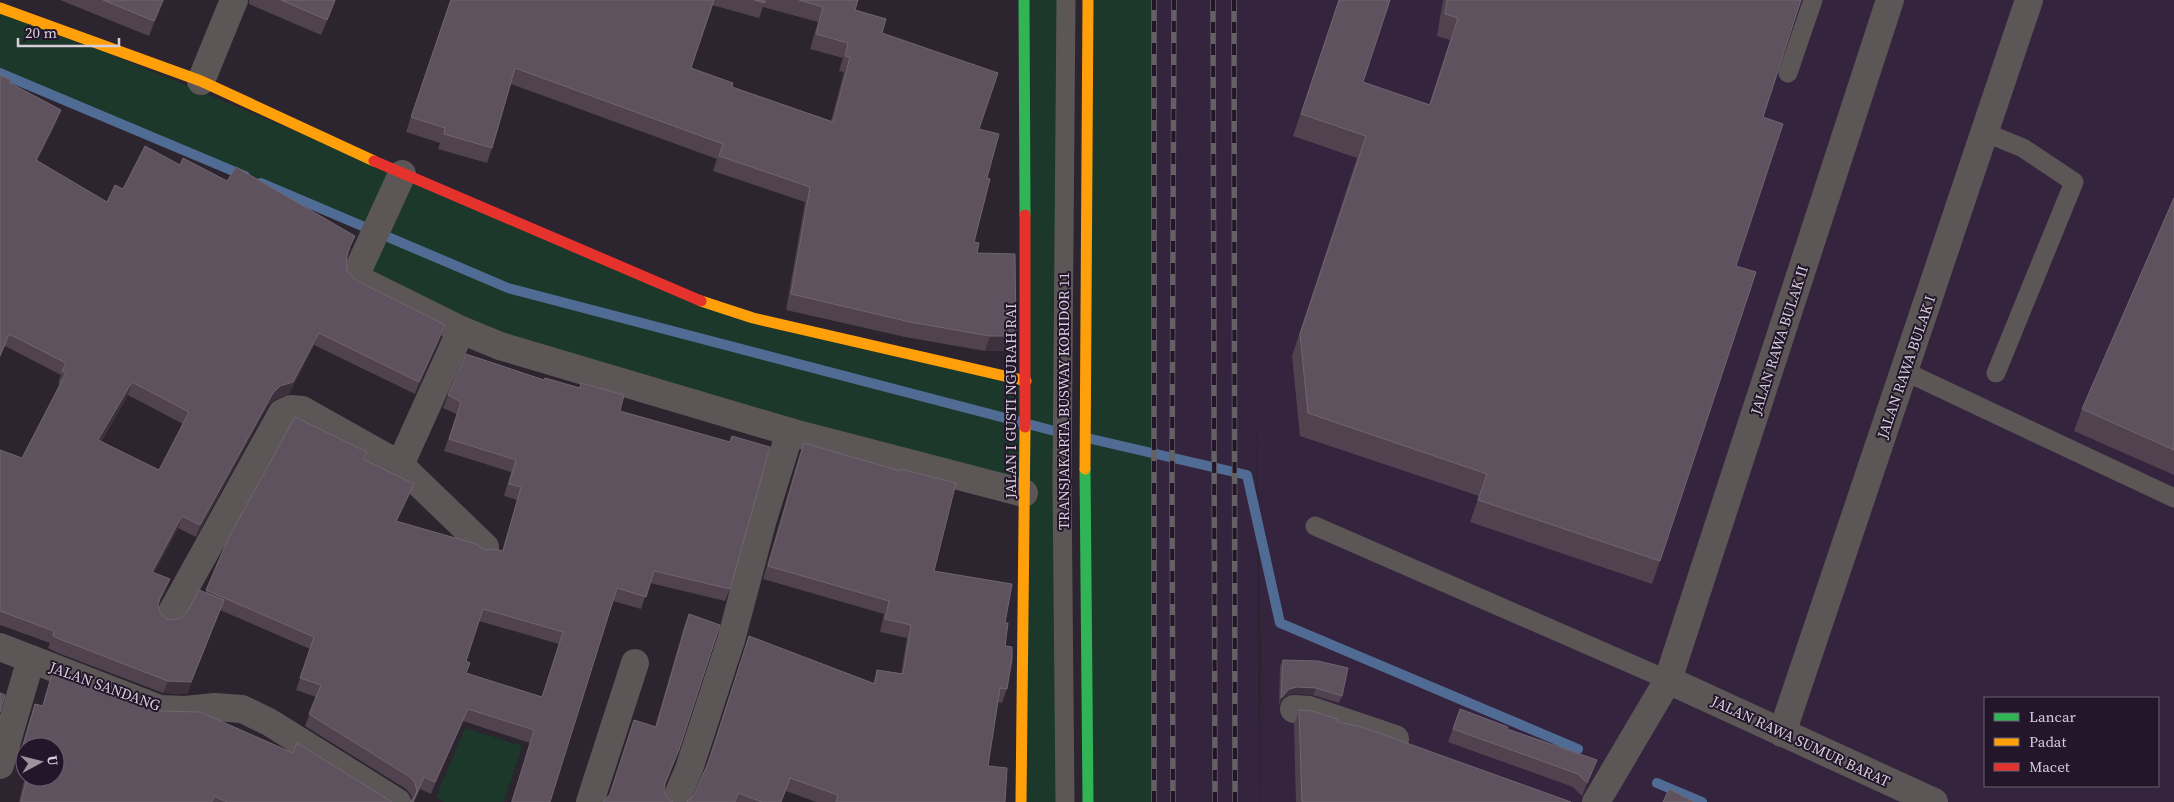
<svg xmlns="http://www.w3.org/2000/svg" width="2174" height="802" font-family="'Source Serif 4',serif">
<rect width="100%" height="100%" fill="#2c242f"/>
<path fill="#35243d" fill-rule="evenodd" d="M1154 0H2174V802H1260L1261 647 1256 405 1259 802H1154ZM1985 698H2158V786H1985Z"/>
<g fill="#1b382a">
<polygon points="1024,0 1066,0 1066,802 1022,802 1024,493 461,330 358,270 376,231 0,73 0,8 722,309 1025,381"/>
<polygon points="1088,0 1152,0 1154,802 1088,802"/>
<polygon points="465,728 522,746 504,802 444,802 436,797"/>
</g>
<g fill="none" stroke-linecap="round" stroke-linejoin="round">
<g stroke="#506c95" stroke-width="10">
<polyline points="0,73 245,176"/>
<polyline points="261,183 508,288 1066,434"/>
<polyline points="1087,438 1247,475 1280,623 1578,749"/>
<polyline points="1657,783 1702,802"/>
</g>
<g stroke="#5c5756" stroke-width="19">
<polyline points="1788,73 1813,0"/>
<polyline points="1984,132 2023,148 2074,182 1996,373"/>
<polyline points="1904,371 2174,498"/>
<polyline points="1315,526 1668,680"/>
<polyline points="1065,802 1062,483 1066,0"/>
</g>
<g stroke="#5c5756" stroke-width="28">
<polyline points="201,81 234,0"/>
<polyline points="402,174 358,270 357,277 362,281 461,330 500,346 790,432 1024,493"/>
<polyline points="400,465 485,547"/>
<polyline points="169,617 282,413 291,409 302,410 400,465 461,330"/>
<polyline points="0,647 160,709 185,710 215,707 242,709 269,722 397,802"/>
<polyline points="1668,680 1934,802"/>
<polyline points="1294,709 1309,710 1395,739"/>
<polyline points="1782,733 2029,0"/>
<polyline points="0,765 31,659"/>
<polyline points="590,802 635,663"/>
<polyline points="675,802 689,769 731,640 763,519 790,432"/>
<polyline points="1596,802 1668,680 1890,0"/>
</g>
<g stroke="#30b455" stroke-width="11">
<polyline points="1024,0 1025,215"/>
<polyline points="1085,469 1088,802"/>
</g>
<g stroke="#ff9f0a" stroke-width="11">
<polyline points="0,8 201,81 374,161"/>
<polyline points="701,301 753,318 1026,381"/>
<polyline points="1085,469 1088,0"/>
<polyline points="1021,802 1025,427"/>
</g>
<g stroke="#e5322d" stroke-width="11">
<polyline points="374,161 701,301"/>
<polyline points="1025,215 1025,427"/>
</g>
<defs>
<g id="rail">
<polyline points="1213,0 1215,802"/>
<polyline points="1234,0 1235,802"/>
<polyline points="1154,802 1154,0"/>
<polyline points="1173,802 1172,481 1174,0"/>
</g>
</defs>
<use href="#rail" stroke="#646064" stroke-width="5.5"/>
<use href="#rail" stroke="#23162a" stroke-width="4" stroke-dasharray="11" stroke-linecap="butt"/>
</g>
<g fill="#50434f" fill-rule="evenodd">
<polygon points="60,0 164,0 149,36"/>
<polygon points="249,0 336,0 321,35 249,4"/>
<path d="M450 0H858L855 10 882 33 979 129 987 178 974 242 1010 351H985L905 337 786 310 805 202 713 171 717 159 511 84 492 148 487 163 438 149 440 143 406 132ZM712 5 759 18 763 7 818 22 810 49 843 58 839 71 844 72 831 121 732 87 691 68Z"/>
<polygon points="1339,0 1390,0 1363,82 1429,105 1450,40 1437,36 1443,0 1801,0 1763,117 1736,266 1660,561 1652,584 1470,522 1479,496 1300,436 1292,356 1357,158 1293,136"/>
<path d="M0 75 56 123 37 161 107 202 123 189 180 165 351 248 347 256 346 263 347 271 357 281 445 325 441 337 415 394 314 345 289 394 276 399 268 405 196 537 178 528 154 573 170 579 165 591 158 605 160 612 166 619 174 620 181 618 205 593 228 539 367 452 364 460 409 496 397 521 485 550 502 551 517 500 504 496 511 472 444 451 457 414 443 408 448 395 620 411 730 442 732 436 730 589 725 601 650 583 641 609 613 601 550 802H511L530 743 463 721 431 794 420 789 414 802H410L412 801 411 795 406 789 305 726 316 697 296 690 310 649 220 610 187 694 163 693 58 653 48 648 50 643 0 625V450L22 458 60 384 58 383 61 375 5 346 0 357ZM128 395 183 424 159 470 101 442ZM479 621 559 644 542 697 466 673V661Z"/>
<polygon points="2174,198 2174,475 2074,431 2082,409"/>
<polygon points="804,443 934,571 1005,623 1007,689 1002,703 998,702 988,766 1005,802 816,802 786,791 781,802 687,802 694,795 706,766 749,636 873,683 877,670 901,674 907,638 880,632 884,614 763,579 799,456"/>
<polygon points="689,614 674,764 665,786 609,795 634,720 655,727 684,627"/>
<polygon points="1283,660 1342,696 1339,703 1313,695 1295,693 1287,695 1279,704 1280,666"/>
<polygon points="53,670 392,802 19,802 25,777 55,777 55,747 25,747 25,763 17,761 31,716 35,704 42,706"/>
<polygon points="1460,709 1507,729 1597,760 1592,773 1582,796 1573,787 1448,742"/>
<polygon points="1299,710 1337,722 1571,802 1296,802 1294,725"/>
</g>
<g fill="#3c313c">
<polygon points="163,0 164,0 149,36 154,21"/>
<polygon points="335,0 336,0 321,35"/>
<polygon points="61,110 56,123 31,173 36,160"/>
<polygon points="445,325 441,337 415,394 419,382"/>
<polygon points="319,333 314,345 289,394 276,399 268,405 196,537 200,525 273,393"/>
<polygon points="990,336 1016,336 1010,351 985,351"/>
<polygon points="132,382 128,395 94,453 98,440"/>
<polygon points="414,484 409,496 391,533 396,521"/>
<polygon points="182,516 178,528 148,584 152,572"/>
<polygon points="170,579 165,591 155,610 160,598"/>
<polygon points="219,612 187,694 163,693 168,681"/>
<polygon points="1297,687 1316,688 1313,695 1295,693 1287,695 1279,704 1281,698 1289,689"/>
<polygon points="468,709 463,721 431,794 435,782"/>
<polygon points="679,750 674,764 660,796 665,783"/>
<polygon points="1597,760 1592,773 1582,796 1587,783"/>
<polygon points="424,777 414,802 413,802"/>
</g>
<g fill="#5e525e" stroke="#716571" fill-rule="evenodd">
<polygon points="103,0 163,0 154,21"/>
<polygon points="281,0 335,0 327,20"/>
<polygon points="451,0 714,0 691,68 733,83 732,87 833,122 850,57 845,56 848,43 816,34 823,7 799,0 858,0 855,10 886,19 882,33 998,73 979,129 999,134 987,178 990,179 974,242 979,243 977,253 1015,254 1016,336 990,336 910,322 791,294 810,187 719,156 723,144 515,68 492,148 444,134 445,128 411,117"/>
<polygon points="754,0 765,0 765,3"/>
<polygon points="1339,0 1390,0 1363,82 1430,105 1458,18 1445,14 1447,0 1801,0 1763,117 1783,124 1736,266 1756,272 1660,561 1478,500 1487,474 1308,413 1300,334 1366,136 1301,114"/>
<path d="M0 75 11 80 10 83 61 110 36 160 107 202 115 185 123 189 145 146 180 165 183 158 227 181 236 167 355 236 348 251 346 263 347 271 357 281 445 325 419 382 319 333 293 382 280 386 273 393 200 525 182 516 152 572 170 579 160 598 158 605 160 612 166 619 174 620 181 618 187 612 199 590 224 600 191 682 168 681 62 640 53 636 54 631 0 611V450L22 458 66 373 62 371 66 363 9 334 0 356ZM132 382 189 412 159 470 98 440Z"/>
<polygon points="2174,198 2174,450 2082,409"/>
<path d="M466 354 544 380 545 378 580 388 581 383 624 395 620 411 730 442 732 436 770 447 730 589 654 571 646 597 617 588 550 802H512L534 730 468 709 435 782 424 777 413 802H410L414 798 417 791 415 783 410 777 309 714 321 685 300 678 314 637 206 590 228 539 295 417 367 452 363 459 414 484 396 521 476 544 485 550 495 549 503 551 521 487 509 484 516 460 449 439 461 402 448 395ZM483 609 563 632 542 697 466 673 470 663 466 661Z"/>
<polygon points="804,443 900,471 900,469 956,483 934,571 1012,584 1005,623 1008,623 1005,646 1012,647 1012,659 1007,689 1000,688 988,766 1007,768 1005,802 836,802 838,795 790,778 781,802 762,802 738,793 735,802 687,802 694,795 709,761 749,636 875,684 877,670 903,674 911,625 885,619 889,601 768,566"/>
<polygon points="689,614 720,625 679,750 665,783 664,791 667,798 673,802 603,802 610,794 634,720 656,727"/>
<polygon points="1283,660 1318,661 1348,668 1342,696 1316,688 1297,687 1289,689 1281,698"/>
<polygon points="53,670 159,711 200,712 293,753 297,743 392,802 227,802 214,796 212,802 21,802 27,777 55,777 55,747 25,747 25,750 22,749 35,704 43,706"/>
<polygon points="0,693 5,695 0,712"/>
<polygon points="1460,709 1508,727 1507,729 1597,760 1587,783 1578,774 1453,729"/>
<polygon points="1299,710 1312,711 1337,719 1337,722 1362,727 1571,802 1302,802"/>
<polygon points="1669,789 1694,802 1663,802"/>
</g>
<g text-anchor="middle" dominant-baseline="central" stroke-width="4" stroke-linejoin="round" paint-order="stroke">
<g font-size="15" fill="#d6cddb" stroke="#23162a">
<text transform="translate(1779 340) rotate(-72)">JALAN RAWA BULAK II</text>
<text transform="translate(1906 367) rotate(-71)">JALAN RAWA BULAK I</text>
<text transform="translate(1010 401) rotate(-90)">JALAN I GUSTI NGURAH RAI</text>
<text transform="translate(1063 401) rotate(-90)">TRANSJAKARTA BUSWAY KORIDOR 11</text>
<text transform="translate(105 686) rotate(20)">JALAN SANDANG</text>
<text transform="translate(1801 741) rotate(25)">JALAN RAWA SUMUR BARAT</text>
</g>
</g>
<rect x="1984" y="697" width="175" height="90" fill="#23162a" stroke="#6b5f71"/>
<rect x="1994" y="713" width="25" height="8" fill="#30b455" stroke="#6b5f71"/>
<text x="2029" y="722" font-size="15" fill="#d6cddb">Lancar</text>
<rect x="1994" y="738" width="25" height="8" fill="#ff9f0a" stroke="#6b5f71"/>
<text x="2029" y="747" font-size="15" fill="#d6cddb">Padat</text>
<rect x="1994" y="763" width="25" height="8" fill="#e5322d" stroke="#6b5f71"/>
<text x="2029" y="772" font-size="15" fill="#d6cddb">Macet</text>
<g transform="translate(40 762) rotate(83)"><circle r="24" fill="#23162a" stroke="#6b5f71"/>
<path d="M0-4L9 19L0 12L-9 19Z" fill="#9a929f"/>
<text y="-8" font-size="14" font-weight="bold" text-anchor="middle" fill="#d6cddb">U</text>
</g>
<path d="M18 38v8h101v-8" fill="none" stroke="#d6cddb" stroke-width="2.5"/>
<text x="25" y="38" font-size="15" fill="#d6cddb" stroke="#23162a" stroke-width="4" paint-order="stroke">20 m</text>
</svg>
